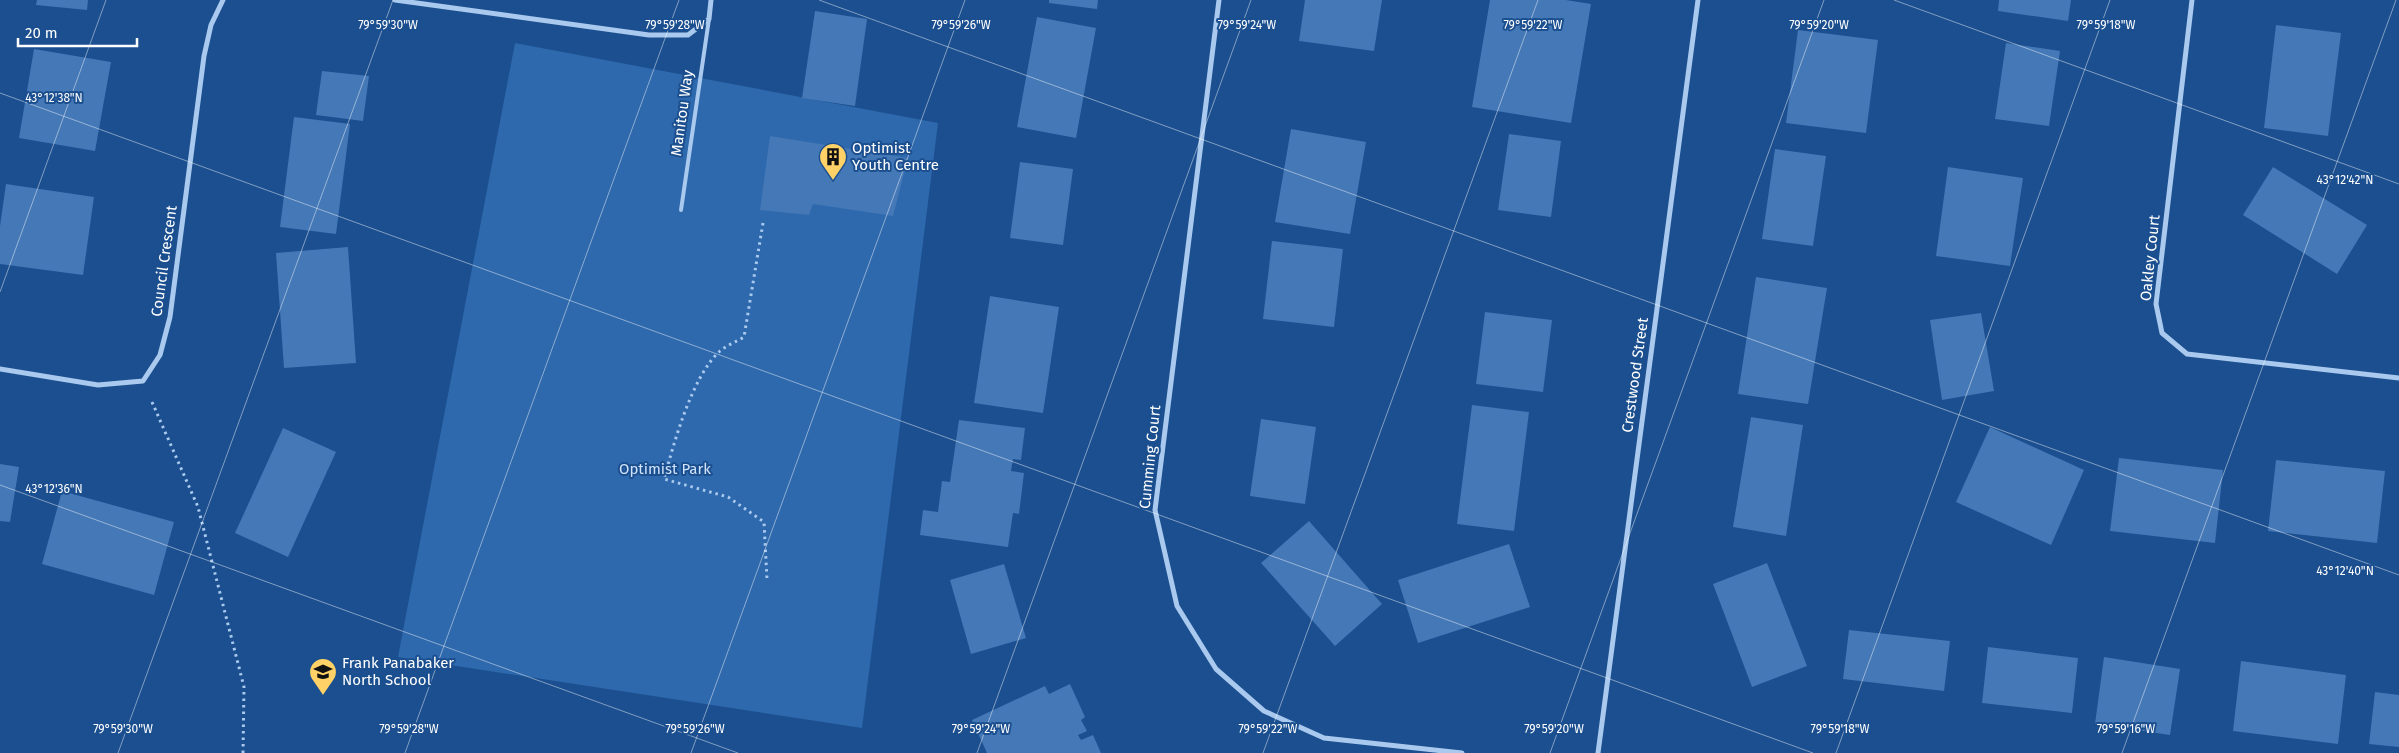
<svg xmlns="http://www.w3.org/2000/svg" width="2399" height="753" font-family="'Fira Sans',sans-serif">
<rect width="100%" height="100%" fill="#1b4f8f"/>
<polygon fill="#2e69ad" points="515,43 938,123 862,728 398,657"/>
<g fill="#4478b7">
<polygon points="37,0 88,0 87,10 36,5"/>
<polygon points="1049,0 1098,0 1097,9 1049,3"/>
<polygon points="1305,0 1382,0 1374,51 1299,41"/>
<polygon points="1490,0 1566,0 1591,4 1571,123 1472,107"/>
<polygon points="1999,0 2071,0 2068,21 1998,11"/>
<polygon points="815,11 867,19 855,106 802,98"/>
<polygon points="1037,17 1096,28 1076,138 1017,127"/>
<polygon points="2276,25 2341,33 2328,136 2264,128"/>
<polygon points="1798,30 1878,40 1866,133 1786,123"/>
<polygon points="2006,43 2060,51 2049,126 1995,119"/>
<polygon points="34,49 111,62 95,151 19,138"/>
<polygon points="322,71 369,76 363,121 316,115"/>
<polygon points="294,117 350,124 336,234 280,227"/>
<polygon points="1291,129 1366,142 1350,234 1275,222"/>
<polygon points="1509,134 1561,141 1551,217 1498,210"/>
<polygon points="770,136 908,158 893,216 813,204 809,215 760,210"/>
<polygon points="1775,149 1826,156 1813,246 1762,239"/>
<polygon points="1020,162 1073,169 1063,245 1010,238"/>
<polygon points="1948,167 2023,178 2010,266 1936,256"/>
<polygon points="2273,167 2367,225 2337,274 2243,215"/>
<polygon points="6,184 94,197 83,275 0,264 0,226"/>
<polygon points="1272,241 1343,249 1334,327 1263,319"/>
<polygon points="348,247 356,363 284,368 276,253"/>
<polygon points="1756,277 1827,288 1808,404 1738,394"/>
<polygon points="990,296 1059,307 1043,413 974,403"/>
<polygon points="1485,312 1552,320 1543,392 1476,384"/>
<polygon points="1981,313 1994,391 1942,400 1930,320"/>
<polygon points="1472,405 1529,412 1514,531 1457,524"/>
<polygon points="1751,417 1803,425 1786,536 1733,527"/>
<polygon points="1261,419 1316,427 1305,504 1250,496"/>
<polygon points="959,420 1025,428 1021,460 1013,459 1011,471 1024,473 1019,514 1013,513 1008,547 920,535 923,510 938,512 942,481 950,482"/>
<polygon points="1990,427 2084,470 2051,545 1956,502"/>
<polygon points="283,428 336,452 288,557 235,533"/>
<polygon points="2119,458 2223,470 2215,543 2110,531"/>
<polygon points="2276,460 2385,471 2377,543 2268,531"/>
<polygon points="0,464 19,467 10,522 0,521"/>
<polygon points="62,491 174,522 154,595 42,564"/>
<polygon points="1309,521 1382,604 1335,646 1261,563"/>
<polygon points="1509,544 1530,607 1418,643 1398,580"/>
<polygon points="1767,563 1807,666 1752,687 1713,584"/>
<polygon points="1004,564 1026,638 971,654 950,580"/>
<polygon points="1849,630 1950,641 1944,691 1843,679"/>
<polygon points="1988,647 2078,658 2072,713 1982,703"/>
<polygon points="2104,657 2180,669 2170,735 2095,724"/>
<polygon points="2241,661 2346,675 2338,744 2233,731"/>
<polygon points="1070,684 1085,717 1081,720 1087,731 1078,735 1081,740 1093,735 1101,753 987,753 972,720 1045,686 1049,694"/>
<polygon points="2375,692 2399,695 2399,747 2369,744"/>
</g>
<g fill="none" stroke-linecap="round" stroke-linejoin="round">
<g stroke="#a9c9ee" stroke-width="3" stroke-dasharray="2.5 4" stroke-linecap="butt">
<path d="M763 223 744 337C736 342 727 345 720 351 692 376 674 443 664 479L728 497 764 522 767 580"/>
<polyline points="152,402 198,507 244,687 243,753"/>
</g>
<polyline stroke="#a9c9ee" stroke-width="4" points="681,210 709,19"/>
<g stroke="#a9c9ee" stroke-width="5">
<polyline points="395,0 649,35 688,35 709,19 711,0"/>
<polyline points="1219,0 1155,510 1177,606 1216,669 1264,711 1324,738 1462,753"/>
<polyline points="2192,0 2156,304 2162,333 2187,354 2399,378"/>
<polyline points="0,369 98,385 143,381 160,355 170,317 204,56 211,25 223,0"/>
<polyline points="1598,753 1698,0"/>
</g>
</g>
<path fill="none" stroke="#fff" stroke-width="1" stroke-opacity="0.45" d="M819 0 2399 575M1894 0 2399 184M0 93 1813 753M0 292 106 0M0 485 738 753M118 753 393 0M405 753 679 0M691 753 965 0M977 753 1251 0M1263 753 1538 0M1550 753 1824 0M1836 753 2110 0M2122 753 2396 0"/>
<defs>
<symbol id="building-pin" viewBox="-11 -11 22 30"><path d="M0 17L-7.5 6A9.5 9.5 0 1 1 7.5 6Z" fill="#ffd166" stroke="#1b4f8f"/><path d="M-4-6H4V6H1V3H-1V6H-4ZM-2.5-4.3h1.7v1.8h-1.7ZM.8-4.3h1.7v1.8H.8ZM-2.5-1h1.7V.8h-1.7ZM.8-1h1.7V.8H.8Z" fill="#111"/></symbol>
<symbol id="school-pin" viewBox="-11 -11 22 30"><path d="M0 17L-7.5 6A9.5 9.5 0 1 1 7.5 6Z" fill="#ffd166" stroke="#1b4f8f"/><path d="M0-5L7-2L0 1L-7-2ZM-4 1L0 2.5L4 1V4Q0 6-4 4Z" fill="#111"/></symbol>
</defs>
<g fill-rule="evenodd">
<use href="#building-pin" x="817" y="141" width="32" height="43"/>
<use href="#school-pin" x="307" y="656" width="32" height="43"/>
</g>
<g text-anchor="middle" dominant-baseline="central" stroke-width="4" stroke-linejoin="round" paint-order="stroke">
<g font-size="15" fill="#fff" stroke="#1b4f8f">
<text transform="translate(682 113) rotate(-82)">Manitou Way</text>
<text transform="translate(2150 258) rotate(-84)">Oakley Court</text>
<text transform="translate(164 261) rotate(-82)">Council Crescent</text>
<text transform="translate(1635 375) rotate(-82)">Crestwood Street</text>
<text transform="translate(1150 457) rotate(-84)">Cumming Court</text>
</g>
<g font-size="15" fill="#fff" stroke="#1b4f8f" text-anchor="start">
<text x="852" y="148">Optimist<tspan x="852" dy="17">Youth Centre</tspan></text>
<text x="342" y="663">Frank Panabaker<tspan x="342" dy="17">North School</tspan></text>
</g>
<g font-size="15" fill="#cfe3fa" stroke="#1b4f8f">
<text x="665" y="469">Optimist Park</text>
</g>
</g>
<g font-size="12" text-anchor="middle" fill="#fff" stroke="#1b4f8f" stroke-width="4" stroke-linejoin="round" paint-order="stroke">
<text x="388" y="29">79°59'30"W</text>
<text x="675" y="29">79°59'28"W</text>
<text x="961" y="29">79°59'26"W</text>
<text x="1247" y="29">79°59'24"W</text>
<text x="1533" y="29">79°59'22"W</text>
<text x="1819" y="29">79°59'20"W</text>
<text x="2106" y="29">79°59'18"W</text>
<text x="54" y="102">43°12'38"N</text>
<text x="2345" y="184">43°12'42"N</text>
<text x="54" y="493">43°12'36"N</text>
<text x="2345" y="575">43°12'40"N</text>
<text x="123" y="733">79°59'30"W</text>
<text x="409" y="733">79°59'28"W</text>
<text x="695" y="733">79°59'26"W</text>
<text x="981" y="733">79°59'24"W</text>
<text x="1268" y="733">79°59'22"W</text>
<text x="1554" y="733">79°59'20"W</text>
<text x="1840" y="733">79°59'18"W</text>
<text x="2126" y="733">79°59'16"W</text>
</g>
<path d="M18 38v8h119v-8" fill="none" stroke="#ffffff" stroke-width="2.5"/>
<text x="25" y="38" font-size="15" fill="#ffffff" stroke="#1b4f8f" stroke-width="4" paint-order="stroke">20 m</text>
</svg>
